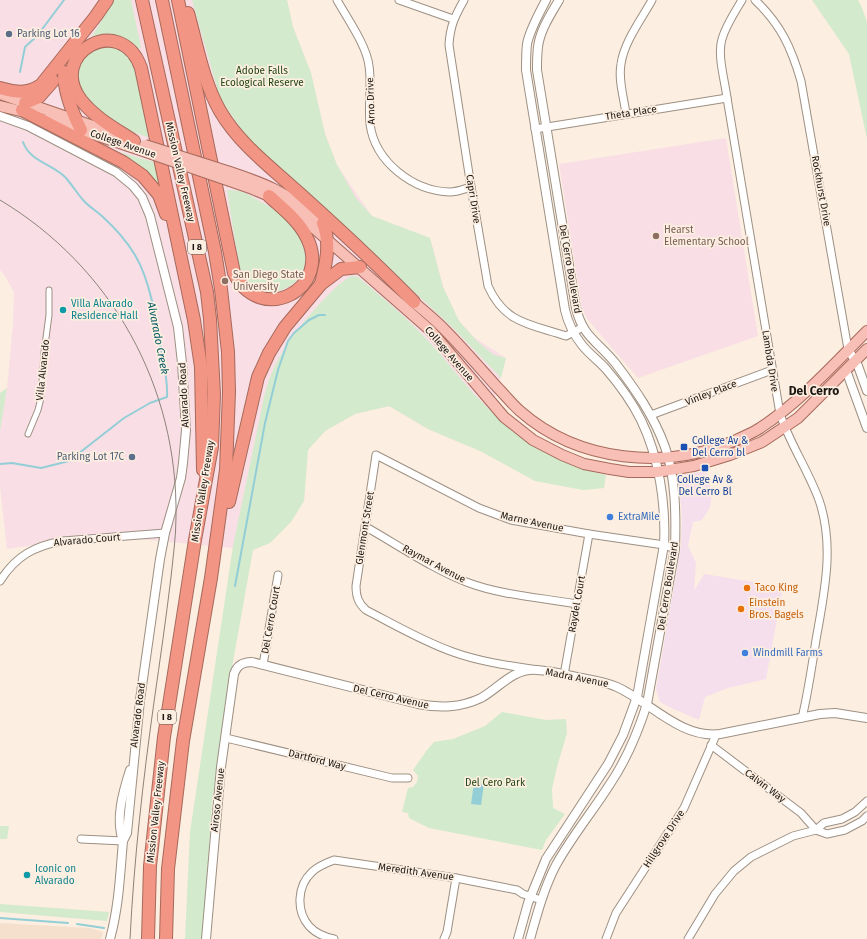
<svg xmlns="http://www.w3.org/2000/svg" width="867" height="939" font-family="'Fira Sans',sans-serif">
<rect width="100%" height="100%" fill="#fceee0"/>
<polygon fill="#f5dfed" points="706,471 712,493 710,508 702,520 693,522 688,546 696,563 694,591 704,574 783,587 766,679 728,688 705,697 699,720 671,708 660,702 656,689 681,546 682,514 678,480 681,475"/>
<polygon fill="#f5e0cd" points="0,923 90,928 103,932 101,939 0,939"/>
<g fill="#f9dfe5">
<polygon points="0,0 287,0 293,27 311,73 325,134 337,165 372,216 430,238 444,289 459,321 475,338 506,358 480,451 428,429 389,406 355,414 325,431 307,450 304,501 270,543 253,550 116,537 63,541 7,549 0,487 0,430 7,388 13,323 14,292 3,273 0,270"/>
<polygon points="726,138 758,336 638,378 588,320 582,309 559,164"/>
</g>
<g fill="#d3eacc">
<polygon points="113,0 131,0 141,47 136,51 119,38 91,38 110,7"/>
<polygon points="192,0 287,0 293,27 311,73 325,134 337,165 356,198 372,216 430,238 443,287 459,321 477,341 494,355 506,358 501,378 453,328 245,135 220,98"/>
<polygon points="812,0 858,0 862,8 867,22 867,139 849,54"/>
<path d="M106 47H119L135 63 151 138C129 132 98 117 84 97 82 94 81 89 80 85 77 78 77 69 81 62 87 53 96 49 106 47Z"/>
<polygon points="112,150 154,162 162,190"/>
<path d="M227 190C231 190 235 190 239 191 248 193 255 199 263 203 286 215 311 240 304 268 300 285 273 299 257 289 252 286 244 277 241 271 238 264 238 254 236 247 233 228 230 209 227 190Z"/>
<path d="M351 276 358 277C384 299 410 320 432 345 447 361 460 379 476 396 504 426 535 451 574 466 584 470 595 472 606 475L604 488 583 490 535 481 480 451 428 429 389 406 355 414 325 431 308 450 304 501 291 522 270 543 253 550 231 673 212 803 203 939H185L190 832 233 546 264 397C273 361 290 337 314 310 326 297 336 285 351 276Z"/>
<polygon points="7,388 0,431 0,393"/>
<polygon points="502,712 546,720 566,719 567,733 557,767 552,789 553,808 565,814 546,840 542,850 429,828 409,818 408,813 402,812 408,788 413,787 417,782 418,776 413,770 427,750 434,742 453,739 485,726"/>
<polygon points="0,826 9,826 7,839 0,839"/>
<polygon points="0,904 109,912 107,921 0,912"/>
</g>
<polygon fill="#93ced7" points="474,783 484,784 481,805 471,804"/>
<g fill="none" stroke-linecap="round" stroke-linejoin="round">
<g stroke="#93ced7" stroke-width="2">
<polyline points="20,72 25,47 37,36 64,0"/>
<path d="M0 464 12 463 41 468 69 461 124 418 150 403 167 397C168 383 165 369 162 355 157 324 151 282 135 255 127 242 115 228 104 218 97 211 89 207 83 200 77 193 72 185 66 178 53 164 30 162 23 142"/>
<polyline points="235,586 265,423 278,370 288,341 294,333 309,320 319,315 325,315"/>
<polyline points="0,918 68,923"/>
<polyline points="77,924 104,928"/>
</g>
<defs>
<polyline id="pedestrian" points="28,434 38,410 41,398 44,353 49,315 49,290"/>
<g id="minor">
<path d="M337 0C347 18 367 46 369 66 372 85 368 105 370 124 375 162 413 191 450 192 457 192 464 189 471 187"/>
<polyline points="399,0 453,19"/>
<path d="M464 0C455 16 450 26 449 45L471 187 488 286C505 324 530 324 566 336L583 327"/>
<path d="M742 0C735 12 726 25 722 39 717 55 725 81 727 98L780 414C790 444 808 470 819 500 835 546 824 594 816 640 812 666 808 693 802 718"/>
<path d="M755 0C781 25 791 47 801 81L848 349"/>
<path d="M626 114C624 98 618 80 621 64 624 42 641 20 652 0"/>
<polyline points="535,129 727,98"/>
<polyline points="651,415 772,370"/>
<path d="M366 527C398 545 434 570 469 583 501 595 543 598 577 604"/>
<path d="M0 581C16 556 34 546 63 541L165 533"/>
<polyline points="263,665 278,575"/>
<path d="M531 669C504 665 478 661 453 652 422 641 395 625 366 610 358 603 356 596 356 586L376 455 479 508 511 520 589 534 664 545 675 549"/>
<polyline points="564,675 589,534"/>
<polyline points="226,738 392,778 408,778"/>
<polyline points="711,745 801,813 816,830 827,834 845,830 862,821 867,816"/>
<polyline points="81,839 123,841"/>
<path d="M334 939C325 937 316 934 309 926 296 911 297 886 312 872 318 866 326 863 334 860L456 878 517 890 523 894 541 900"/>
<polyline points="444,939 447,932 456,878"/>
<polyline points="606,939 616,913 684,808 716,735"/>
<polyline points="688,939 715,894 734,871 751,857 793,836 816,830 824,823 842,819 855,812 867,801"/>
</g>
<g id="tertiary">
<path d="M0 116 28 126 116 172 133 186 142 197 150 216 178 327 182 363 186 430 183 463 181 478 165 533 160 559 140 700 127 833 123 841C120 875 119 906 110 939"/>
<polyline points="848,349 858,366 867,391"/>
<polyline points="846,370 867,428"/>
<path d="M123 841C115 819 123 792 130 770"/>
<path d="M206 939 221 767 234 674C237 665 243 662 252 662L418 704C440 708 460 708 481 698 499 688 513 668 537 670 552 671 567 675 582 678 593 680 606 682 617 687 650 702 681 739 720 734L820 714 835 713 867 718"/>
<path d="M518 939 528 903 546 859 608 764 623 735 637 697 664 545C666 504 659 457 641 420 632 402 619 384 606 369 599 361 589 354 582 345 574 335 568 323 565 310L526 70C526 62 526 53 527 44 530 29 539 14 546 0"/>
<path d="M530 939C537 914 544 888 556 865 572 836 593 811 610 784 627 759 638 732 647 704L675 549C676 517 676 478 665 447 654 416 635 389 616 364 599 342 583 338 576 308L537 70C537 62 537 55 538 47 540 30 551 14 559 0"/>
</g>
<g id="primary">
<polyline points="0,94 119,135"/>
<polyline points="0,106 29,113"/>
<polyline points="48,119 146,152"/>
<path d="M230 172C245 177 260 182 274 189 294 199 311 213 328 227"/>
<polyline points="230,181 250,188 269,196 300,216 431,331 504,417 533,440 562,455 584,464 610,469 629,472 657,472 694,466 730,455 762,442 798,418 867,349"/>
<path d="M408 297C419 307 431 316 442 327 461 346 479 367 497 387 505 395 512 404 520 411 578 462 666 471 736 440 744 436 753 433 760 428 800 402 833 365 867 331"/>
</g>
<g id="motorway">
<polyline points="142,0 207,292 210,319 214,394 212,447 195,540 164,737 150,866 148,939"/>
<polyline points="162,0 215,252 221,289 228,352 229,392 226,470 211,578 183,741 168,869 166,939"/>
<path d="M178 0 234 273C260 327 334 289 306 236 298 220 282 208 269 196"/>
<path d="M188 13C197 45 203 81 220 111 240 145 271 167 299 193 339 229 377 264 414 302"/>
<path d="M64 72C64 92 72 112 81 130"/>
<path d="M0 88C15 92 27 95 41 85L96 16 107 0"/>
<polyline points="25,103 39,97 53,81"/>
<polyline points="22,110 123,162 143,176 159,195 166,214"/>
<path d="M134 141C116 129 95 118 81 100 46 54 121 11 141 68L194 320 201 367 203 470"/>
<path d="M321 284C326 264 331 243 323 223"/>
<polyline points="229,502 258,377 269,353 285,327 321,284 341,269 360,267"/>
</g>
</defs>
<use href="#pedestrian" stroke="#9d9083" stroke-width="7"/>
<use href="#minor" stroke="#9d9083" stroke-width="9"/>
<use href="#tertiary" stroke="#9d9083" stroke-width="10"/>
<use href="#primary" stroke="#a7695c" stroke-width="12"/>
<use href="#motorway" stroke="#a7695c" stroke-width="14"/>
<use href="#pedestrian" stroke="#fff" stroke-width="5"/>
<use href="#minor" stroke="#fff" stroke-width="7"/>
<use href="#tertiary" stroke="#fff" stroke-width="8"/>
<use href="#primary" stroke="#f7bfb5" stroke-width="10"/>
<use href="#motorway" stroke="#f29584" stroke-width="12"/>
<path stroke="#8d837a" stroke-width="1" d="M0 200C112 267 178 387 176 517 176 537 173 557 171 577 166 619 160 660 154 702 143 780 134 860 130 939"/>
<defs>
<g id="primary-bridge">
<polyline points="145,145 230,172"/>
<polyline points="146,152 230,181"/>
</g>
</defs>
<use href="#primary-bridge" stroke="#a7695c" stroke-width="12" stroke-linecap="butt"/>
<use href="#primary-bridge" stroke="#f7bfb5" stroke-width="10"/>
</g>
<g fill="#5c6f8a" stroke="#fceee0" stroke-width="1.5">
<circle cx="9" cy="34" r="4"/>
<circle cx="132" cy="457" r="4"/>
</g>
<g fill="#8d6e63" stroke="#fceee0" stroke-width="1.5">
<circle cx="656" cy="236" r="4"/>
<circle cx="225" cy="281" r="4"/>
</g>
<g fill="#0f9aa8" stroke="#fceee0" stroke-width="1.5">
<circle cx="63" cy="310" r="4"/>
<circle cx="27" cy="875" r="4"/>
</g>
<g fill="#1a4fb4" stroke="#fceee0" stroke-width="1.5">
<rect x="680" y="443" width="8" height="8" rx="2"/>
<rect x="701" y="464" width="8" height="8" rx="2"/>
</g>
<g fill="#3f7fe0" stroke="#fceee0" stroke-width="1.5">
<circle cx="610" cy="517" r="4"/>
<circle cx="745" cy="653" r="4"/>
</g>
<g fill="#e8710a" stroke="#fceee0" stroke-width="1.5">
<circle cx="747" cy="588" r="4"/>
<circle cx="741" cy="609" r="4"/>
</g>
<g text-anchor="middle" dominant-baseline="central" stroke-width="3.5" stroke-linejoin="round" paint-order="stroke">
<g fill="#fceee0" stroke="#5e574f" stroke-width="1">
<rect x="188" y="240" width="18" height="14" rx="3"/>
<rect x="158" y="710" width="18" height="14" rx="3"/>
</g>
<g font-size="9" font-weight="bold" fill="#1b1611">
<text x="197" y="247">I 8</text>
<text x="167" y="717">I 8</text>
</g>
<g font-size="10" fill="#4e5e75" stroke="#fceee0" text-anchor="start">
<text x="17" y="34">Parking Lot 16</text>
<text x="124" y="457" text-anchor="end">Parking Lot 17C</text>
</g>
<g font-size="10" fill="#204510" stroke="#fceee0">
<text x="262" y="71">Adobe Falls<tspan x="262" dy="12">Ecological Reserve</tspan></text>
<text x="495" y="783">Del Cero Park</text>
</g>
<g font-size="10" fill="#1b1611" stroke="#fceee0">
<text transform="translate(371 101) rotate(-92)">Arno Drive</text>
<text transform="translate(631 113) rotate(-9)">Theta Place</text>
<text transform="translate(123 144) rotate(19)">College Avenue</text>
<text transform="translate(180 172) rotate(77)">Mission Valley Freeway</text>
<text transform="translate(821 191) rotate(80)">Rockhurst Drive</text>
<text transform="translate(473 199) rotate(81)">Capri Drive</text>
<text transform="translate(570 269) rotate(80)">Del Cerro Boulevard</text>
<text transform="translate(449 354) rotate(49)">College Avenue</text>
<text transform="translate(770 361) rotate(81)">Lambda Drive</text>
<text transform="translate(43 370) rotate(-84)">Villa Alvarado</text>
<text transform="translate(711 393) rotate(-21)">Vinley Place</text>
<text transform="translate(184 395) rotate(-93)">Alvarado Road</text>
<text transform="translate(203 491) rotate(-81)">Mission Valley Freeway</text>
<text transform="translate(532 522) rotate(12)">Marne Avenue</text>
<text transform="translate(365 528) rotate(-81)">Glenmont Street</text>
<text transform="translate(87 540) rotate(-5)">Alvarado Court</text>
<text transform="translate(434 564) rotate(28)">Raymar Avenue</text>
<text transform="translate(668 586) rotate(-81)">Del Cerro Boulevard</text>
<text transform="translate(577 604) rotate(-80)">Raydel Court</text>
<text transform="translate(271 620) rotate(-80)">Del Cerro Court</text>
<text transform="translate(577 678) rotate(11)">Madra Avenue</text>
<text transform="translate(391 697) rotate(13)">Del Cerro Avenue</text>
<text transform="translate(138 715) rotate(-83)">Alvarado Road</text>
<text transform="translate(317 760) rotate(14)">Dartford Way</text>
<text transform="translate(765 786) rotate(37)">Calvin Way</text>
<text transform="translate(218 800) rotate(-84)">Airoso Avenue</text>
<text transform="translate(156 812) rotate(-84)">Mission Valley Freeway</text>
<text transform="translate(664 839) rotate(-57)">Hillgrove Drive</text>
<text transform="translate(416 872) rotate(8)">Meredith Avenue</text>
</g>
<g font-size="10" fill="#785e54" stroke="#fceee0" text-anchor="start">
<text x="664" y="230">Hearst<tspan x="664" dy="12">Elementary School</tspan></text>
<text x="233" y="275">San Diego State<tspan x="233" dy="12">University</tspan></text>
</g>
<g font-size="10" fill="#0d838f" stroke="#fceee0" text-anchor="start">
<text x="71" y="304">Villa Alvarado<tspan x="71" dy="12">Residence Hall</tspan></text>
<text x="35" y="869">Iconic on<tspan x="35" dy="12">Alvarado</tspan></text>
</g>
<g font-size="10" fill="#164399" stroke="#fceee0" text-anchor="start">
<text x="692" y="441">College Av &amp;<tspan x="692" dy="12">Del Cerro bl</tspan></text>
<text x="705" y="480" text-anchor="middle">College Av &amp;<tspan x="705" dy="12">Del Cerro Bl</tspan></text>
</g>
<g font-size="10" fill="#366cbe" stroke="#fceee0" text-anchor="start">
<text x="618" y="517">ExtraMile</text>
<text x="753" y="653">Windmill Farms</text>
</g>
<g font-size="10" fill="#c56008" stroke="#fceee0" text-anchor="start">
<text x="755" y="588">Taco King</text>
<text x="749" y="603">Einstein<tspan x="749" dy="12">Bros. Bagels</tspan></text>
</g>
<g font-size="11" font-style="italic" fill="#025964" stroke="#fceee0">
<text transform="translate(158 338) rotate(79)">Alvarado Creek</text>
</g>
<g font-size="12" font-weight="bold" fill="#1b1611" stroke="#fceee0">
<text x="814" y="391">Del Cerro</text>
</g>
</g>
</svg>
